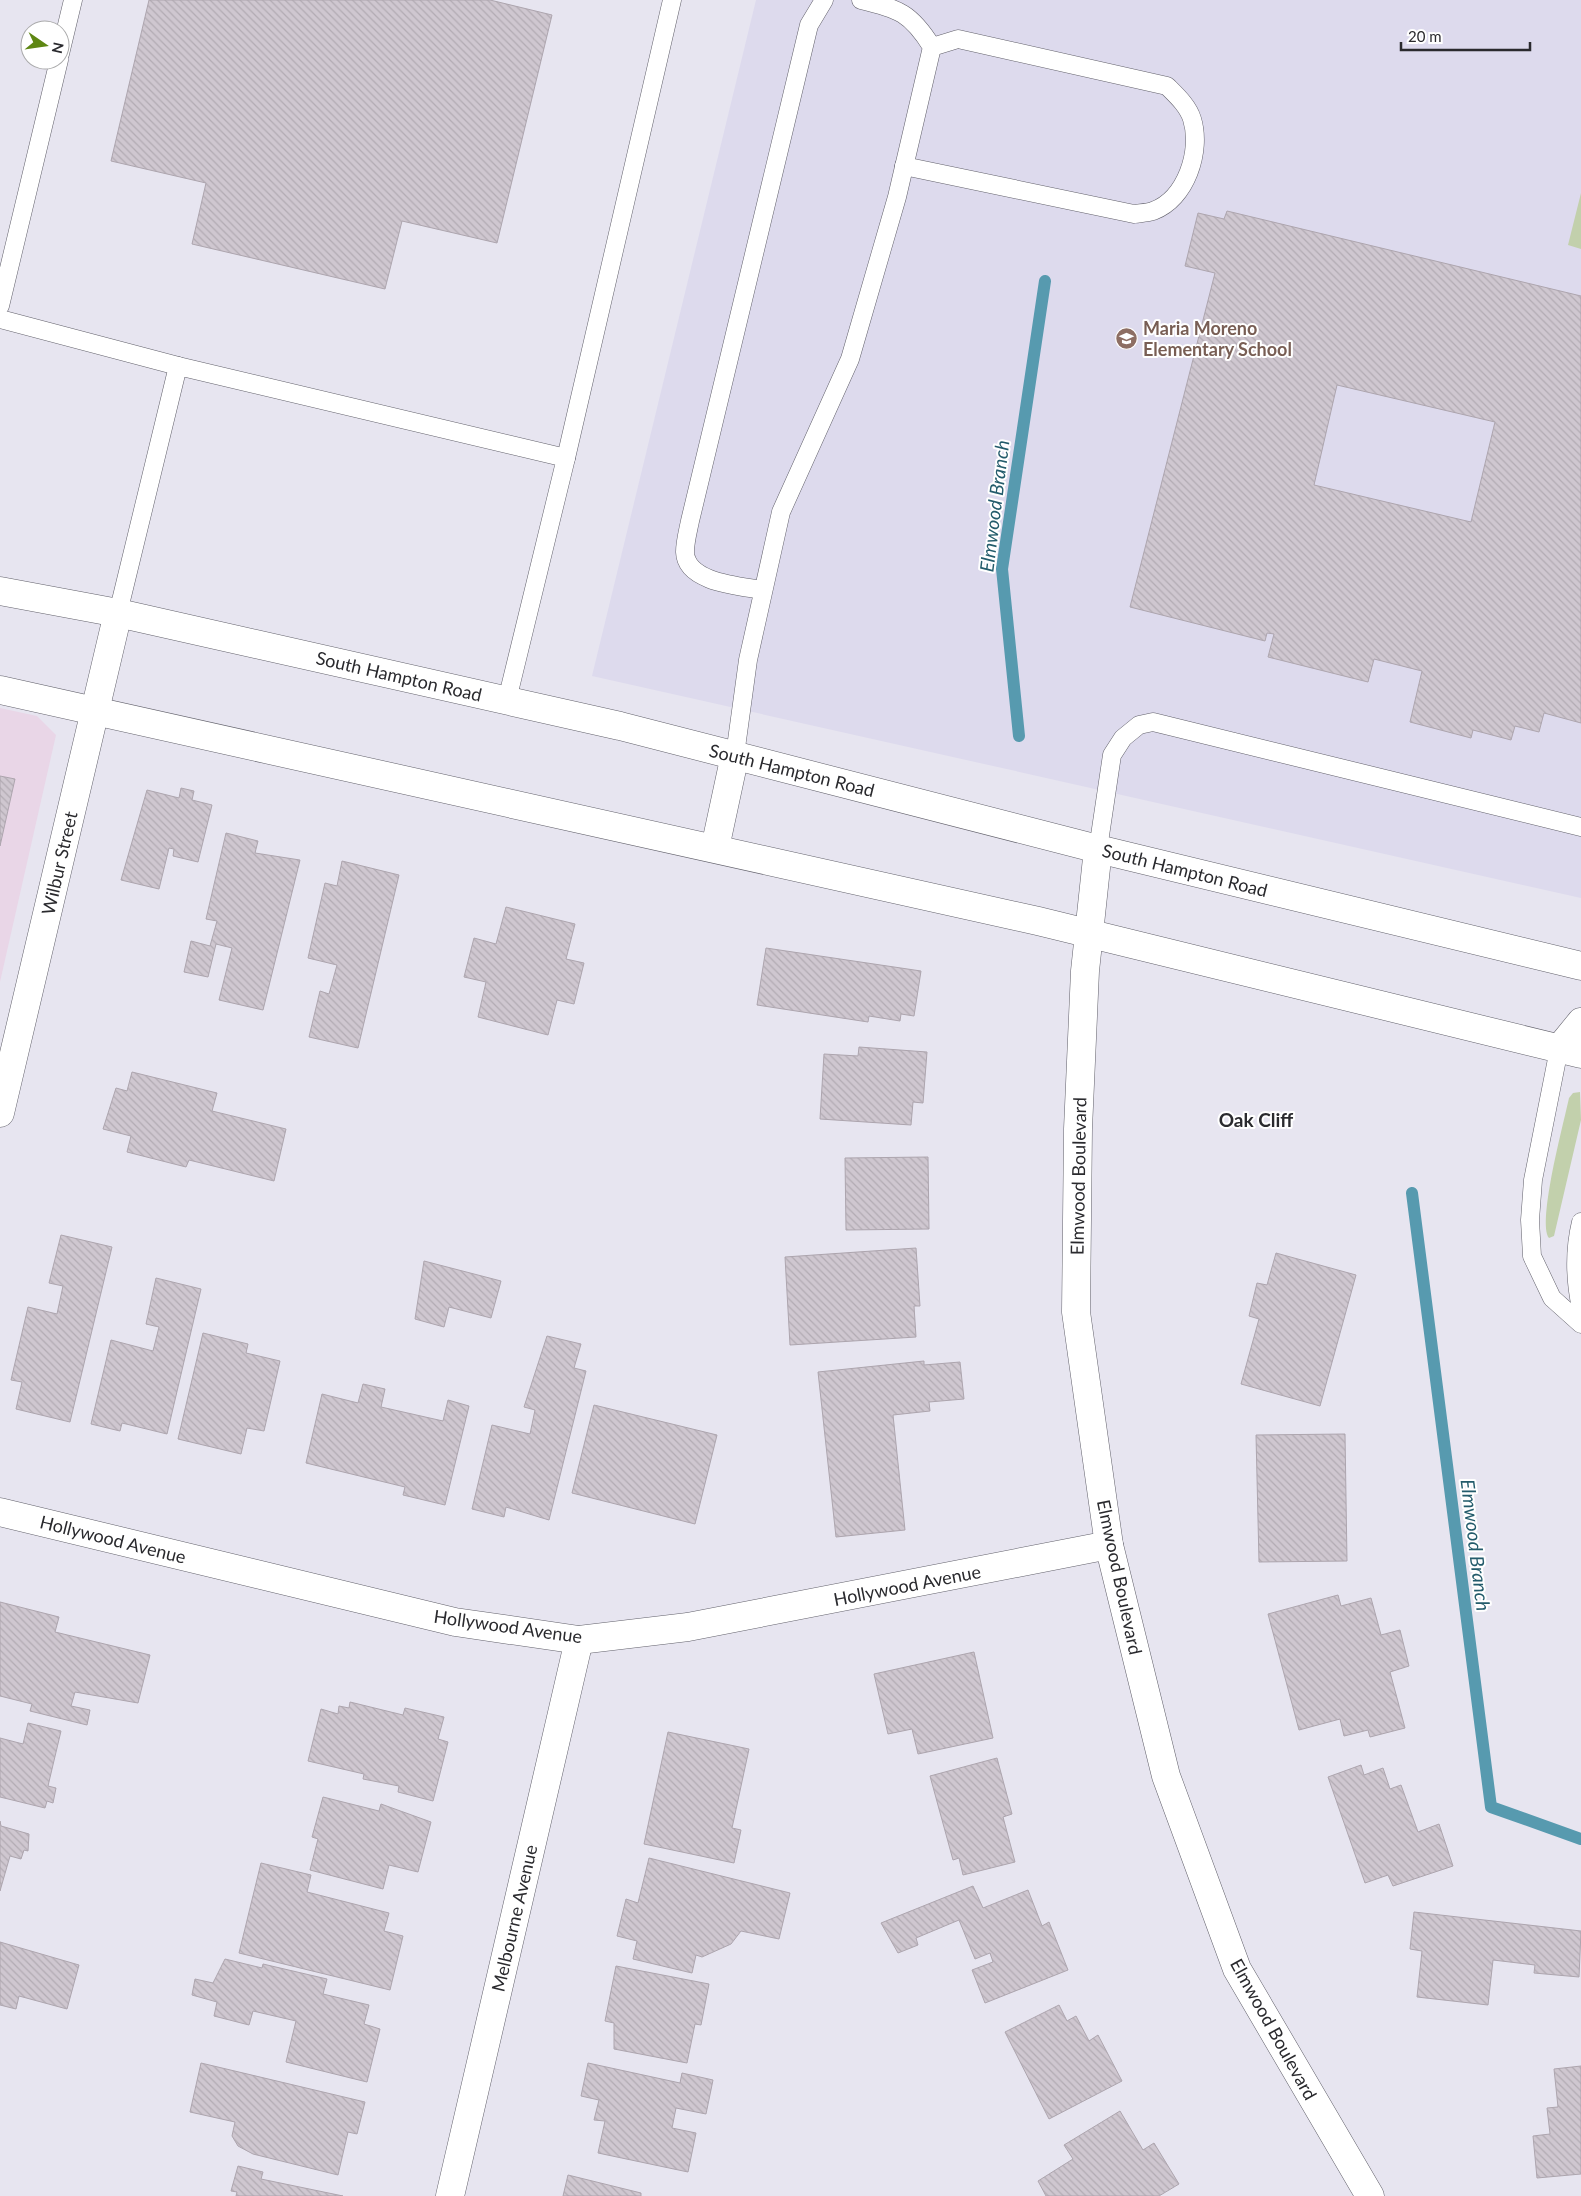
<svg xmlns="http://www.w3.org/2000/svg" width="1581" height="2196" font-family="Lato,sans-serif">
<defs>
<pattern id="building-back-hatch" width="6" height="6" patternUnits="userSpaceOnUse" patternTransform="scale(1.25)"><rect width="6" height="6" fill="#cfc7d0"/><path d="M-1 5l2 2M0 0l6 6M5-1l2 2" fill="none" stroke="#b2abb3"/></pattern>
</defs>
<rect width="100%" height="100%" fill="#e7e5f0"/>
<polygon fill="#e9d6e7" points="0,708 37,716 56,735 0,982"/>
<polygon fill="#dddaed" points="756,0 1581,0 1581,898 592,676"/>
<g fill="#c2d0ac">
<polygon points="1581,193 1581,249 1568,245"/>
<path d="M1580 1092 1581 1120 1554 1236 1549 1238C1537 1222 1564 1122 1569 1098L1573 1093Z"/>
</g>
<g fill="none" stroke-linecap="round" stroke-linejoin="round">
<g stroke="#579aaf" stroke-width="12">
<polyline points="1019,736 1002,569 1045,281"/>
<polyline points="1412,1193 1491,1807 1581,1839"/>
</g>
</g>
<g fill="url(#building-back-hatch)" stroke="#ada5ae" fill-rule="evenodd">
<polygon points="149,0 490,0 552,15 497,243 402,221 385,289 192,244 206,183 111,161"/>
<path d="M1227 211 1581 296V723L1544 713 1539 732 1515 726 1511 740 1473 730 1471 738 1410 722 1422 671 1374 659 1368 682 1268 657 1274 634 1267 633 1265 641 1130 607 1215 273 1185 266 1198 213 1224 219ZM1337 385 1495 422 1471 522 1314 485Z"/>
<polygon points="0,776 15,779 0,846"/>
<polygon points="181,788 194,791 192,800 212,805 198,862 173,856 174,849 169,848 159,889 121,880 147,790 179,798"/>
<polygon points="226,833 258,841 255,853 300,860 263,1010 219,1000 232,948 216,944 208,977 184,972 191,941 210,946 217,921 206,919"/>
<polygon points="342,861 399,875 358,1048 309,1037 320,991 329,994 337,965 308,958 325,883 337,886"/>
<polygon points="506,907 575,924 566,959 584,963 574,1004 557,1000 548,1035 478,1017 486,982 464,977 474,938 496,944"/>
<polygon points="766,948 921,971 914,1016 901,1014 900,1021 869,1016 868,1022 757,1005"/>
<polygon points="859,1047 927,1052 923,1103 913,1102 911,1125 820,1119 824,1054 858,1056"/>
<polygon points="132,1072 217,1093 212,1111 286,1129 274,1181 189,1160 186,1167 127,1152 131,1136 103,1129 116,1088 127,1091"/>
<polygon points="928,1157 929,1229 846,1230 845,1158"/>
<polygon points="61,1235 112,1247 70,1422 16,1409 22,1382 11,1380 28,1307 57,1314 63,1286 49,1283"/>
<polygon points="916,1248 920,1306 914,1306 916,1337 790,1345 785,1257"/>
<polygon points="1276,1253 1356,1275 1320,1406 1241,1384 1259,1319 1249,1316 1257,1283 1267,1285"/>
<polygon points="424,1261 501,1281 491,1318 449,1307 444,1327 415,1319"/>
<polygon points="156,1278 201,1289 167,1434 122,1423 120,1431 91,1424 111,1340 153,1351 159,1327 146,1324"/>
<polygon points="203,1333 248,1344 246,1353 280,1361 264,1431 247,1428 241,1454 178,1439"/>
<polygon points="547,1336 581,1344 574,1368 586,1371 549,1520 506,1507 504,1517 472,1509 492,1425 530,1434 535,1410 524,1407"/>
<polygon points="924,1361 924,1365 960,1362 964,1399 929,1402 930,1411 893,1415 905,1530 836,1537 818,1372"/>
<polygon points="363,1384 385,1389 381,1407 443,1421 448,1400 469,1406 445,1505 403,1495 405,1487 306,1463 322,1394 358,1403"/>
<polygon points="594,1405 717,1435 695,1524 572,1493"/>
<polygon points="1345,1434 1347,1561 1259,1562 1256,1435"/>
<polygon points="1338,1595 1341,1606 1371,1598 1381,1635 1400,1630 1409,1666 1390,1672 1405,1728 1370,1737 1368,1730 1344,1736 1340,1719 1299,1730 1268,1614"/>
<polygon points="0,1602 59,1617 55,1632 150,1655 138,1703 75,1692 71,1706 90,1710 87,1725 30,1711 32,1704 0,1696"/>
<polygon points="974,1652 993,1738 918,1754 912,1729 888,1734 874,1674"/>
<polygon points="350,1702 403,1715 405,1708 444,1717 438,1739 448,1742 433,1801 398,1792 399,1786 363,1779 364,1774 308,1761 321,1709 338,1714 339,1706 349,1708"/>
<polygon points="28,1723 61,1731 48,1786 56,1788 53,1803 47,1801 45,1808 0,1797 0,1738 23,1744"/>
<polygon points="668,1732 749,1749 732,1828 741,1830 734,1863 644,1844"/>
<polygon points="997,1758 1012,1814 1003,1817 1015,1862 963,1875 959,1858 953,1860 930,1776"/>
<polygon points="1361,1765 1364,1775 1383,1768 1390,1789 1401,1785 1418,1832 1439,1824 1453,1866 1393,1886 1388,1875 1365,1883 1328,1777"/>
<polygon points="323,1797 379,1811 381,1804 431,1822 418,1872 389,1865 383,1889 310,1870 318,1839 312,1837"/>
<polygon points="0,1821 1,1826 29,1834 28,1851 24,1850 21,1859 10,1856 0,1891"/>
<polygon points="649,1858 790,1893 779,1939 741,1931 731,1944 702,1957 696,1955 692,1973 633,1959 637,1941 617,1936 626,1899 638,1903"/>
<polygon points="261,1863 311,1875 307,1892 389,1913 384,1931 403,1936 390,1990 239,1953"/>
<polygon points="973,1886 983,1908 1028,1890 1042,1926 1049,1922 1068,1970 985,2003 972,1970 993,1962 990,1953 975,1959 959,1920 916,1938 918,1945 898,1953 881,1923"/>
<polygon points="1414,1912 1581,1931 1579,1977 1534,1973 1535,1965 1493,1960 1488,2005 1417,1997 1422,1951 1410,1949"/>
<polygon points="0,1942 79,1965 67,2009 19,1996 16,2009 0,2005"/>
<polygon points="225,1959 262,1968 263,1964 327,1979 323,1994 369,2005 364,2024 380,2029 367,2082 286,2062 296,2021 253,2011 249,2025 214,2016 217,2002 192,1995 195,1979 213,1983"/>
<polygon points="616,1966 709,1984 701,2025 695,2024 687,2063 614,2049 614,2023 605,2021"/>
<polygon points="1059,2005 1067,2021 1076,2016 1089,2041 1098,2035 1122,2081 1049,2119 1005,2032"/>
<polygon points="201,2063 365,2102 357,2134 348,2132 338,2175 253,2154 238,2146 232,2136 235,2122 190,2112"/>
<polygon points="588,2063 680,2083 682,2073 713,2080 706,2114 676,2108 672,2128 696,2133 688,2172 598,2153 605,2121 594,2120 599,2100 581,2096"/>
<polygon points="1581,2066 1581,2174 1537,2178 1533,2136 1550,2134 1547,2108 1558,2107 1554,2069"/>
<polygon points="1120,2111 1143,2150 1154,2143 1179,2184 1159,2196 1046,2196 1038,2181 1073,2159 1064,2145"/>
<polygon points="238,2166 263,2172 261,2179 343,2196 236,2196 237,2192 231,2191"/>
<polygon points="568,2175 641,2193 641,2196 563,2196"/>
</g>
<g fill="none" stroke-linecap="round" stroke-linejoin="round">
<defs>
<g id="lane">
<polyline points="60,54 73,0"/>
<path d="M904 166 1134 214C1140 213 1147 213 1153 211 1186 199 1202 151 1192 119 1188 106 1177 96 1167 86L958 39 932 47"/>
<polyline points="0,306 59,60"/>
<polyline points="0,319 178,366"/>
<polyline points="566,458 672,0"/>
<path d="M763 590C741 586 686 583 685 552 685 542 688 531 690 521L809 25 824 0"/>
<polyline points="118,613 178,366 566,458 507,700"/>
<path d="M735 755 748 660 781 512 850 359 897 197 932 47C911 13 899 9 861 0"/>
<polyline points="1098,849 1112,755 1123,738 1139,725 1153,722 1581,827"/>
<polyline points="1559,1049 1533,1180 1530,1220 1532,1256 1552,1298 1581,1324"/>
<path d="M1581 1222C1574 1251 1575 1280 1581 1308"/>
</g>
<g id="street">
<polyline points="0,1113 118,613"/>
<polyline points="0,1512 455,1622 579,1640 688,1627 1109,1545"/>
<polyline points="450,2196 579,1640"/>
</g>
<g id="secondary">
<polyline points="0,591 118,613 620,726 1098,849 1581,966"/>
<polyline points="0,690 1038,921 1581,1054"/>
<polyline points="715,848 735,755"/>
<polyline points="1098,849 1085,971 1078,1129 1076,1312 1109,1545 1166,1776 1237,1969 1370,2196"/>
<polyline points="1559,1049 1581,1022"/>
</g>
</defs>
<use href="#lane" stroke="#62616b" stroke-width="19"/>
<use href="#street" stroke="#62616b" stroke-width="29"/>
<use href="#secondary" stroke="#62616b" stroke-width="29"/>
<use href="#lane" stroke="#fff" stroke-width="18"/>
<use href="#street" stroke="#fff" stroke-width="28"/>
<use href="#secondary" stroke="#fff" stroke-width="28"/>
</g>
<defs>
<symbol id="school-disc" viewBox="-11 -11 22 22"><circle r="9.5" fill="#8d6e63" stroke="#fff"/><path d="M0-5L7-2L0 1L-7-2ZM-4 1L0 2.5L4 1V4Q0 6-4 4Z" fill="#fff"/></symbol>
</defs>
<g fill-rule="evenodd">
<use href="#school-disc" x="1114" y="326" width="25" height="25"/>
</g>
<g text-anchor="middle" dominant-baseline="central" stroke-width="4" stroke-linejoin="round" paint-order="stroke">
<g font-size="18" font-weight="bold" fill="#785e54" stroke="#fff" text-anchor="start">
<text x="1143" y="328">Maria Moreno<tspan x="1143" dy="21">Elementary School</tspan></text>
</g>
<g font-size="18" fill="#2a2a2e" stroke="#fff">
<text transform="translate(399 676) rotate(13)">South Hampton Road</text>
<text transform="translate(792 770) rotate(14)">South Hampton Road</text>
<text transform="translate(59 863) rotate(-77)">Wilbur Street</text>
<text transform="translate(1185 870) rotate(14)">South Hampton Road</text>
<text transform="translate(1078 1176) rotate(-89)">Elmwood Boulevard</text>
<text transform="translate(113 1539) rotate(14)">Hollywood Avenue</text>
<text transform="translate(1120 1577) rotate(78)">Elmwood Boulevard</text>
<text transform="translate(907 1585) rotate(-11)">Hollywood Avenue</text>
<text transform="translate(508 1626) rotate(8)">Hollywood Avenue</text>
<text transform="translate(514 1918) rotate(-77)">Melbourne Avenue</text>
<text transform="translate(1274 2029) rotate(61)">Elmwood Boulevard</text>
</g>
<g font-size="19" font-style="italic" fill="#235b6b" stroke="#fff">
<text transform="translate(994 506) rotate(-83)">Elmwood Branch</text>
<text transform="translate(1476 1545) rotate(83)">Elmwood Branch</text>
</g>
<g font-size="19" font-weight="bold" fill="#2a2a2e" stroke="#fff">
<text x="1256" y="1119">Oak Cliff</text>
</g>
</g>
<g transform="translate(45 45) rotate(103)"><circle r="24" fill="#ffffff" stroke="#aaaaab"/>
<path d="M0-4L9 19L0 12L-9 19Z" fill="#5e8713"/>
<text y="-8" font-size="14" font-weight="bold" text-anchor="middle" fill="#2a2a2e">N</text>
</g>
<path d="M1401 42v8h129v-8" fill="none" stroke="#2a2a2e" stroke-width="2.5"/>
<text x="1408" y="42" font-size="15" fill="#2a2a2e" stroke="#ffffff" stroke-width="4" paint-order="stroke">20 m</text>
</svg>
